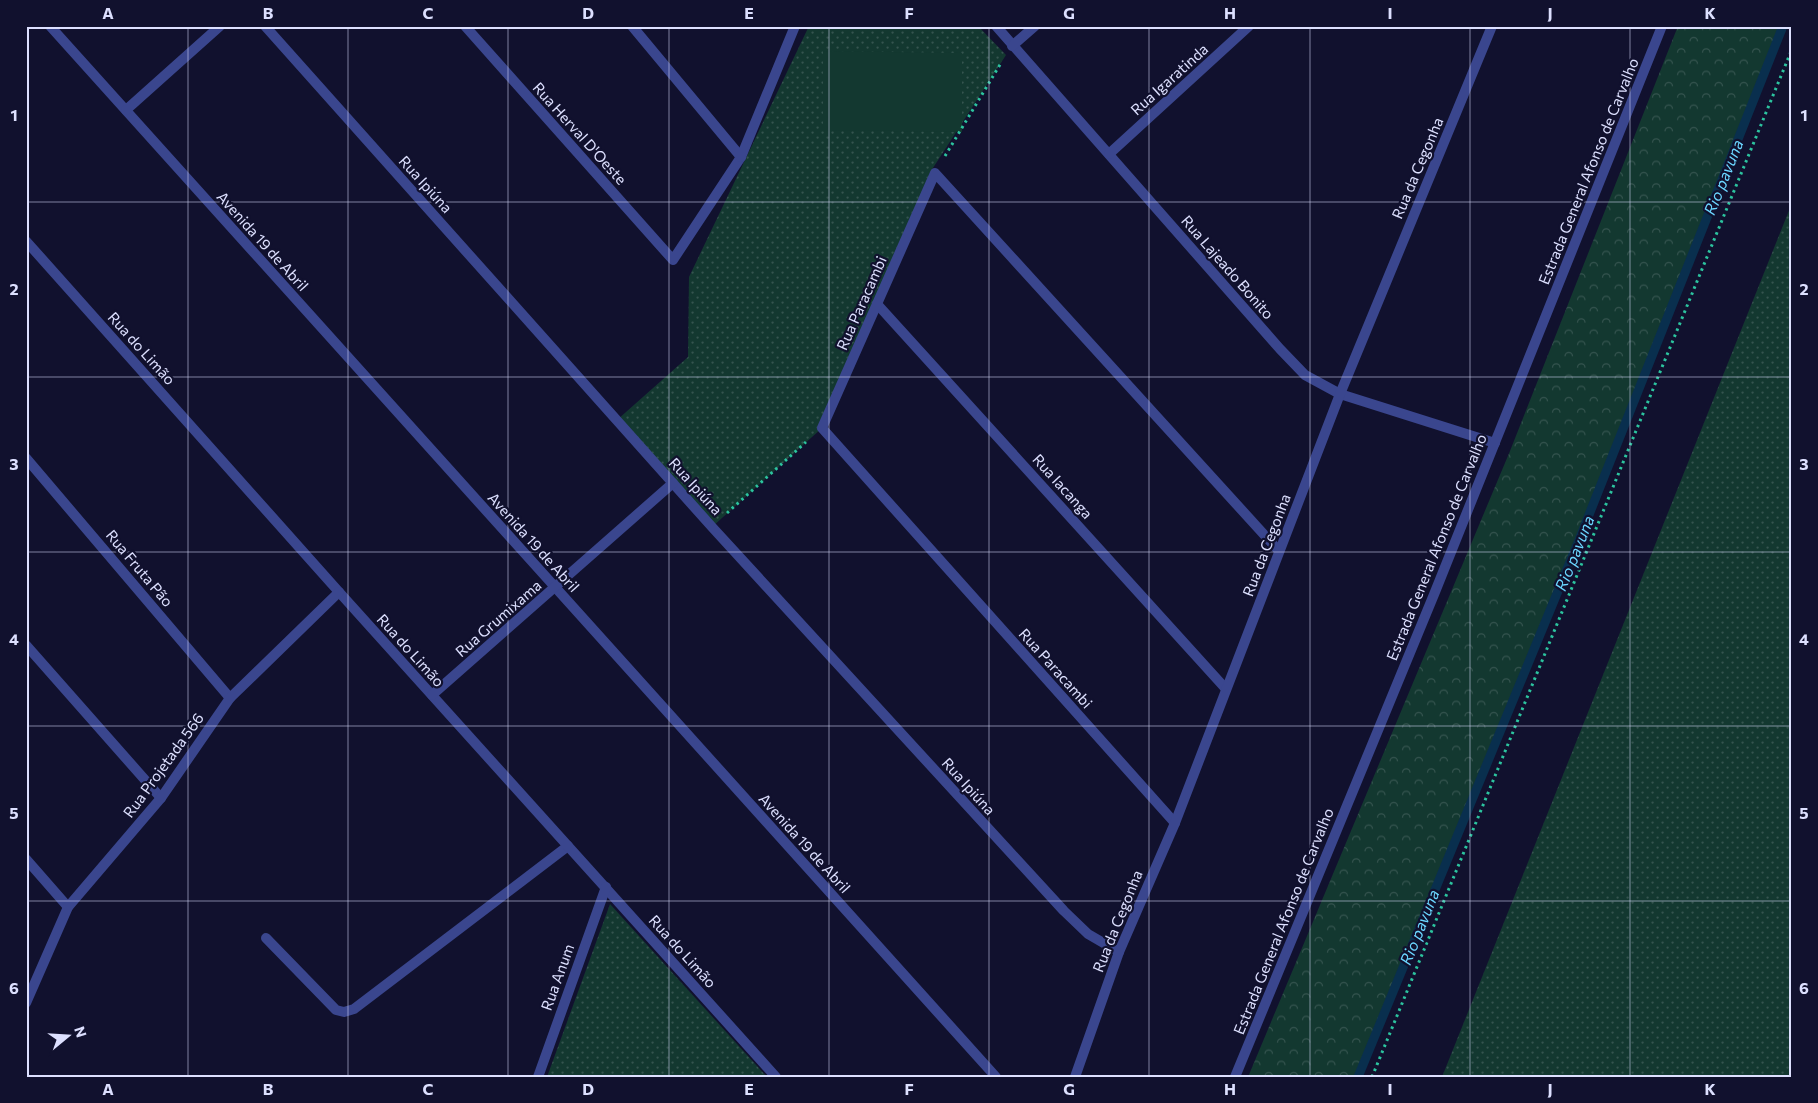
<svg xmlns="http://www.w3.org/2000/svg" width="1818" height="1103" font-family="Commissioner,sans-serif">
<defs>
<pattern id="grass-dots" width="8" height="8" patternUnits="userSpaceOnUse" patternTransform="scale(1.25)"><rect width="8" height="8" fill="#133830"/><path d="M2 2h.1M6 6h.1" fill="none" stroke="#35544f" stroke-width="1.8" stroke-linecap="round"/></pattern>
<pattern id="forest-crowns" width="20" height="18" patternUnits="userSpaceOnUse" patternTransform="scale(1.25)"><rect width="20" height="18" fill="#133830"/><path d="M2 6a3 3 0 1 1 6 0M12 15a3 3 0 1 1 6 0" fill="none" stroke="#35544f"/></pattern>
</defs>
<rect width="100%" height="100%" fill="#11112e"/>
<g fill="url(#grass-dots)">
<polygon points="809,26 978,26 1006,55 931,171 822,428 712,527 617,420 688,357 689,277"/>
<polygon points="1792,203 1792,1077 1442,1077"/>
<polygon points="610,904 767,1077 547,1077"/>
</g>
<polygon fill="url(#forest-crowns)" points="1678,26 1786,26 1359,1077 1248,1077 1510,451"/>
<polygon fill="#133830" points="823,51 962,53 962,132 823,130"/>
<g fill="none" stroke-linecap="round" stroke-linejoin="round">
<polyline stroke="#092f4e" stroke-width="9" points="1358,1077 1579,540 1783,26"/>
<g stroke="#2cc49f" stroke-width="3" stroke-dasharray="2.5 4" stroke-linecap="butt">
<polyline points="945,156 1001,63"/>
<polyline points="727,513 806,442"/>
<polyline points="1372,1077 1792,49"/>
</g>
<polyline stroke="#3a468e" stroke-width="10" points="266,938 336,1010 344,1012 354,1009 568,846"/>
<g stroke="#3a468e" stroke-width="10">
<polyline points="50,26 996,1077"/>
<polyline points="265,26 712,527 1064,911 1088,934 1119,952"/>
<polyline points="465,26 673,260 741,157 795,26"/>
<polyline points="632,26 741,157"/>
<polyline points="996,26 1280,349 1305,375 1340,394 1495,443"/>
<polyline points="1012,46 1035,26"/>
<polyline points="126,110 220,26"/>
<polyline points="1109,154 1249,26"/>
<polyline points="26,241 339,592 776,1077"/>
<polyline points="877,304 1226,689"/>
<polyline points="26,458 230,698"/>
<polyline points="26,645 161,798"/>
<polyline points="432,695 673,483"/>
<polyline points="1175,823 822,428 935,173 1279,551"/>
<polyline points="26,859 68,907"/>
<polyline points="26,1003 68,907 161,798 230,698 339,592"/>
<polyline points="538,1077 606,887"/>
<polyline points="1075,1077 1119,952 1175,823 1340,394 1492,26"/>
<polyline points="1235,1077 1435,592 1662,26"/>
</g>
</g>
<path fill="none" stroke="#dde0ff" stroke-width="1" stroke-opacity="0.55" d="M188 26V1077M348 26V1077M508 26V1077M669 26V1077M829 26V1077M989 26V1077M1149 26V1077M1310 26V1077M1470 26V1077M1630 26V1077M26 202H1792M26 377H1792M26 552H1792M26 726H1792M26 901H1792"/>
<g text-anchor="middle" dominant-baseline="central" stroke-width="4.5" stroke-linejoin="round" paint-order="stroke">
<g font-size="15" fill="#dde0ff" stroke="#11112e">
<text transform="translate(1169 79) rotate(-42)">Rua Igaratinda</text>
<text transform="translate(580 133) rotate(48)">Rua Herval D'Oeste</text>
<text transform="translate(1417 168) rotate(-67)">Rua da Cegonha</text>
<text transform="translate(1588 171) rotate(-68)">Estrada General Afonso de Carvalho</text>
<text transform="translate(426 184) rotate(48)">Rua Ipiúna</text>
<text transform="translate(263 241) rotate(48)">Avenida 19 de Abril</text>
<text transform="translate(1228 267) rotate(49)">Rua Lajeado Bonito</text>
<text transform="translate(861 303) rotate(-66)">Rua Paracambi</text>
<text transform="translate(142 348) rotate(48)">Rua do Limão</text>
<text transform="translate(696 486) rotate(48)">Rua Ipiúna</text>
<text transform="translate(1063 486) rotate(48)">Rua Iacanga</text>
<text transform="translate(534 542) rotate(48)">Avenida 19 de Abril</text>
<text transform="translate(1266 545) rotate(-69)">Rua da Cegonha</text>
<text transform="translate(1436 547) rotate(-68)">Estrada General Afonso de Carvalho</text>
<text transform="translate(140 568) rotate(50)">Rua Fruta Pão</text>
<text transform="translate(498 618) rotate(-41)">Rua Grumixama</text>
<text transform="translate(411 650) rotate(48)">Rua do Limão</text>
<text transform="translate(1056 668) rotate(48)">Rua Paracambi</text>
<text transform="translate(163 765) rotate(-54)">Rua Projetada 566</text>
<text transform="translate(969 786) rotate(48)">Rua Ipiúna</text>
<text transform="translate(805 843) rotate(48)">Avenida 19 de Abril</text>
<text transform="translate(1117 921) rotate(-68)">Rua da Cegonha</text>
<text transform="translate(1283 921) rotate(-68)">Estrada General Afonso de Carvalho</text>
<text transform="translate(683 951) rotate(48)">Rua do Limão</text>
<text transform="translate(557 977) rotate(-70)">Rua Anum</text>
</g>
<g font-size="16" font-style="italic" fill="#6bd6ff" stroke="#11112e">
<text transform="translate(1723 177) rotate(-68)">Rio pavuna</text>
<text transform="translate(1574 553) rotate(-68)">Rio pavuna</text>
<text transform="translate(1419 927) rotate(-68)">Rio pavuna</text>
</g>
</g>
<rect width="1818" height="1103" fill="none" stroke="#11112e" stroke-width="55"/>
<g transform="translate(68 1036) rotate(72)" stroke="#11112e" stroke-width="4" paint-order="stroke">
<path d="M0-4L9 19L0 12L-9 19Z" fill="#dde0ff"/>
<text y="-8" font-size="14" font-weight="bold" text-anchor="middle" fill="#dde0ff">N</text>
</g>
<rect x="28" y="28" width="1762" height="1048" fill="none" stroke="#dde0ff" stroke-width="2"/>
<g font-size="16" text-anchor="middle" font-weight="bold" fill="#dde0ff">
<text x="108" y="19">A</text>
<text x="268" y="19">B</text>
<text x="428" y="19">C</text>
<text x="588" y="19">D</text>
<text x="749" y="19">E</text>
<text x="909" y="19">F</text>
<text x="1069" y="19">G</text>
<text x="1230" y="19">H</text>
<text x="1390" y="19">I</text>
<text x="1550" y="19">J</text>
<text x="1710" y="19">K</text>
<text x="14" y="121">1</text>
<text x="1804" y="121">1</text>
<text x="14" y="295">2</text>
<text x="1804" y="295">2</text>
<text x="14" y="470">3</text>
<text x="1804" y="470">3</text>
<text x="14" y="645">4</text>
<text x="1804" y="645">4</text>
<text x="14" y="819">5</text>
<text x="1804" y="819">5</text>
<text x="14" y="994">6</text>
<text x="1804" y="994">6</text>
<text x="108" y="1095">A</text>
<text x="268" y="1095">B</text>
<text x="428" y="1095">C</text>
<text x="588" y="1095">D</text>
<text x="749" y="1095">E</text>
<text x="909" y="1095">F</text>
<text x="1069" y="1095">G</text>
<text x="1230" y="1095">H</text>
<text x="1390" y="1095">I</text>
<text x="1550" y="1095">J</text>
<text x="1710" y="1095">K</text>
</g>
</svg>
